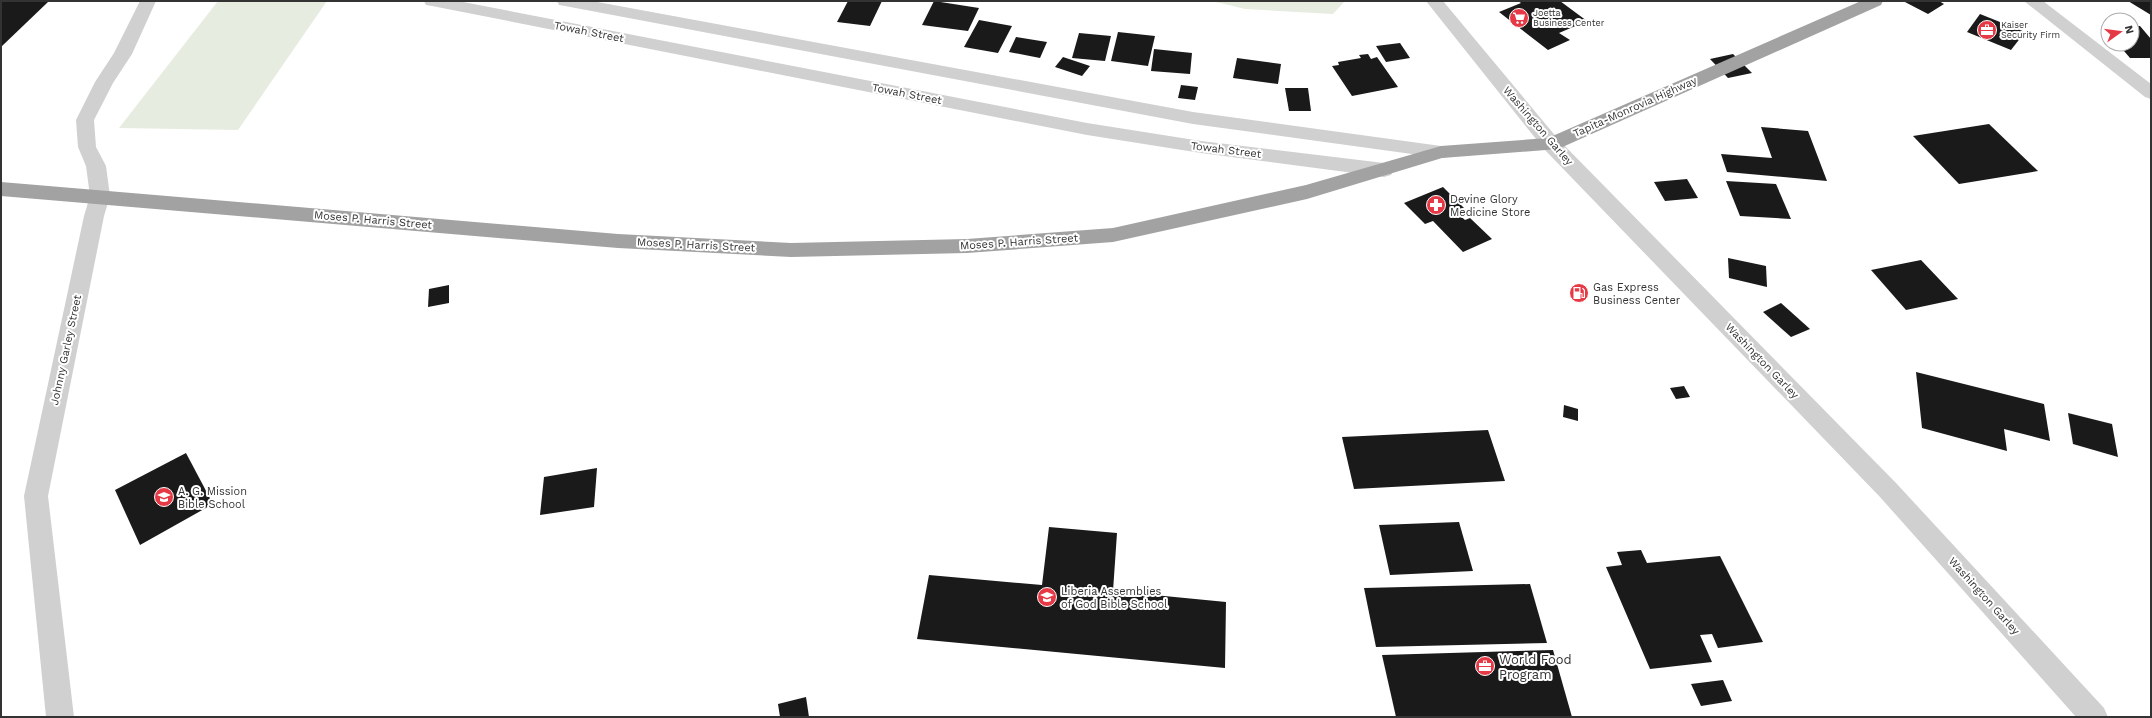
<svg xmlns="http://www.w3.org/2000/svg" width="2152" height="718" font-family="'Work Sans',sans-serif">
<rect width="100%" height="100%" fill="#fff"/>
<g fill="#e6ecdf">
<polygon points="218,1 327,1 238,130 119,128"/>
<polygon points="1212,1 1345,1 1333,14 1245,9"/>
</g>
<g fill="#1a1a1a">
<polygon points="1,1 31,1 48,2 1,47"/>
<polygon points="848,1 882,1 870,26 837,22"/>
<polygon points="934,1 979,8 968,31 922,25"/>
<polygon points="1518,1 1560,1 1587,21 1559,33 1570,40 1548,50 1499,12 1521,3"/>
<polygon points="1903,1 1939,1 1944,4 1928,14"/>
<polygon points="2128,1 2151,1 2151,15"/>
<polygon points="1980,14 2025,32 2011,50 1967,32"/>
<polygon points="979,20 1012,26 998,53 964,47"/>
<polygon points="2132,26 2140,26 2151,39 2151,58 2130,58 2118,44 2132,44"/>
<polygon points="1118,32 1155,36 1148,66 1111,61"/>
<polygon points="1079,33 1111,36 1105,61 1072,58"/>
<polygon points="1016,37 1047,42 1040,58 1009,52"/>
<polygon points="1400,43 1410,58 1386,62 1376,46"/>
<polygon points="1154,49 1192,53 1190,74 1151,71"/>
<polygon points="1368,54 1371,59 1377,57 1398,87 1352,96 1332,66 1339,65 1338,62 1361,58 1359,55"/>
<polygon points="1733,54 1752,73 1728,78 1710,59"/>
<polygon points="1063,57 1090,66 1082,76 1055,67"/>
<polygon points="1237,58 1281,64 1278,84 1233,78"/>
<polygon points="1181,85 1198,87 1195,100 1178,98"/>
<polygon points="1285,88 1308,88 1311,111 1289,111"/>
<polygon points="1989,124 2038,171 1959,184 1913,136"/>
<polygon points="1761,127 1808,131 1827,181 1727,172 1721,154 1772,158"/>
<polygon points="1687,179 1698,198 1665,201 1654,182"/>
<polygon points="1726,181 1776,184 1791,219 1740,216"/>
<polygon points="1443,187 1464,208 1456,212 1465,220 1470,218 1492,239 1463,252 1433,221 1425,224 1404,203"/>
<polygon points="1728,258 1766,266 1767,287 1729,278"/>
<polygon points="1921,260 1958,299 1906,310 1871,270"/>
<polygon points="449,285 449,303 428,307 429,289"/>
<polygon points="1781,303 1810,329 1791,337 1763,312"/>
<polygon points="1916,372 2044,404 2050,441 2004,429 2007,451 1922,428"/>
<polygon points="1684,386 1690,397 1676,399 1670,388"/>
<polygon points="1564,405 1578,409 1578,421 1563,417"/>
<polygon points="2068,413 2112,424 2118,457 2073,444"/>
<polygon points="1488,430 1505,481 1354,489 1342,437"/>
<polygon points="186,453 213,504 140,545 115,490"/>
<polygon points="597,468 594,507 540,515 544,477"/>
<polygon points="1459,522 1473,571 1390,575 1379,525"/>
<polygon points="1049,527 1117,533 1113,591 1226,602 1225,668 917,639 929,575 1042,585"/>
<polygon points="1641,550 1647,563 1720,556 1763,642 1718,648 1712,634 1700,635 1712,662 1650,669 1606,567 1622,565 1617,552"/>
<polygon points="1530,584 1547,643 1376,647 1364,588"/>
<polygon points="1553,650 1572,717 1396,717 1382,655"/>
<polygon points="1723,680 1732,701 1701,706 1691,684"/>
<polygon points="806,697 809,717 780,717 778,704"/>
</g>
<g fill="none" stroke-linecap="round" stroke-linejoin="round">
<g fill="#d0d0d0" fill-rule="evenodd">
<polygon points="140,1 156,1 132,54 113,83 94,120 96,147 106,166 110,196 104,216 48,496 74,717 46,717 24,496 84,216 90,196 86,166 78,147 76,120 95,82 114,53"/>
<polygon points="1426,1 1443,1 1558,139 1896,483 2104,708 2108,717 2076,717 1880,497 1544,149"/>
<polygon points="2024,1 2043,1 2151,84 2151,99 2145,97"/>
</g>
<g fill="#d0d0d0" fill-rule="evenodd">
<polygon points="424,1 458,1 1087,123 1201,141 1384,163 1391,165 1394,170 1391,175 1384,177 1201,153 1087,135 432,6 426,5"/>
<polygon points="557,1 592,1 1193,112 1441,146 1448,147 1450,152 1448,157 1441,158 1193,124 565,6 559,5"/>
</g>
<polygon fill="#a2a2a2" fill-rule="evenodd" points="1861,1 1883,1 1881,5 1558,149 1442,158 1307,199 1113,242 967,253 791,257 618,248 1,196 1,182 618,234 791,243 967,239 1113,228 1306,185 1441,146 1548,138"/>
</g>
<defs>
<symbol id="supermarket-disc" viewBox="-11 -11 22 22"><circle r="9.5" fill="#e63946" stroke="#fff"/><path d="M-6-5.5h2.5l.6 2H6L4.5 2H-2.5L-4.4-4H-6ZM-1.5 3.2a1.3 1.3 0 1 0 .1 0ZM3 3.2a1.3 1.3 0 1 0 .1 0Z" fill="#fff"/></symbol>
<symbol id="office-disc" viewBox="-11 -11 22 22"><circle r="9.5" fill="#e63946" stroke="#fff"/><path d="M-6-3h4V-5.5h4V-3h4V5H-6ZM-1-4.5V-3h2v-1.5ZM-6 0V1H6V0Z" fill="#fff"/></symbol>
<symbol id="pharmacy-disc" viewBox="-11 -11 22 22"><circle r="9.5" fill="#e63946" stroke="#fff"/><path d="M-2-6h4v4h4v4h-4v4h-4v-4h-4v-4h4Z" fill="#fff"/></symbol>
<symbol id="fuel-disc" viewBox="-11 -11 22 22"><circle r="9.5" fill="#e63946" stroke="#fff"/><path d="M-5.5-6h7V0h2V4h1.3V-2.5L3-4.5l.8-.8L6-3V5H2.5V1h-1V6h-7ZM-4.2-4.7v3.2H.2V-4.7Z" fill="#fff"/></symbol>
<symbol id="school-disc" viewBox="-11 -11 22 22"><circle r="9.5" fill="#e63946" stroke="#fff"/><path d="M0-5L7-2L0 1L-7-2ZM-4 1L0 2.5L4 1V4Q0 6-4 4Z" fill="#fff"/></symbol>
</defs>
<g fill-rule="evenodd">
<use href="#supermarket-disc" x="1508" y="7" width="22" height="22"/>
<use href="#office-disc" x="1976" y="19" width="22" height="22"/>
<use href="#pharmacy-disc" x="1425" y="194" width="22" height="22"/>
<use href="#fuel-disc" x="1568" y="282" width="22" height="22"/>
<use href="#school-disc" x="153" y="486" width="22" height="22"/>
<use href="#school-disc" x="1036" y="586" width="22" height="22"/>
<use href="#office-disc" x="1474" y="655" width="22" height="22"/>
</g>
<g text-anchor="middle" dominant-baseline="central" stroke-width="4" stroke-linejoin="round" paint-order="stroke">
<g font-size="9" fill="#333" stroke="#fff" text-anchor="start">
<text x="1533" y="13">Joetta<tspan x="1533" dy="10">Business Center</tspan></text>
<text x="2001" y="25">Kaiser<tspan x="2001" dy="10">Security Firm</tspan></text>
</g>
<g font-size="11" fill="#333" stroke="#fff">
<text transform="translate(589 32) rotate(11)">Towah Street</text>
<text transform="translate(907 94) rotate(11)">Towah Street</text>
<text transform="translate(1635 107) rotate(-24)">Tapita-Monrovia Highway</text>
<text transform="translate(1538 126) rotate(49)">Washington Garley</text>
<text transform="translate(1226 150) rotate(7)">Towah Street</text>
<text transform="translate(373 220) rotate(5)">Moses P. Harris Street</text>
<text transform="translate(1019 242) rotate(-4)">Moses P. Harris Street</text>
<text transform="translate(696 245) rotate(3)">Moses P. Harris Street</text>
<text transform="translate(66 350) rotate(-78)">Johnny Garley Street</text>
<text transform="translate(1762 361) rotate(46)">Washington Garley</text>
<text transform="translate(1984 596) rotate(48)">Washington Garley</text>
</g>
<g font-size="11" fill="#333" stroke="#fff" text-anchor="start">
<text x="1450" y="199">Devine Glory<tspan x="1450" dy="13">Medicine Store</tspan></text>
<text x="1593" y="287">Gas Express<tspan x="1593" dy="13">Business Center</tspan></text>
<text x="178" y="491">A. G. Mission<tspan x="178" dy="13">Bible School</tspan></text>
<text x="1061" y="591">Liberia Assemblies<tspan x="1061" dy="13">of God Bible School</tspan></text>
</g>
<g font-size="13" fill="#333" stroke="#fff" text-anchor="start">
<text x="1499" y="659">World Food<tspan x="1499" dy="15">Program</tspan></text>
</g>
</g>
<rect width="2152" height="718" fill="none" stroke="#333333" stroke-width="4"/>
<g transform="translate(2120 32) rotate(76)"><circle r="19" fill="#ffffff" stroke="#adadad"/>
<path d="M0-3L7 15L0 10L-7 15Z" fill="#e63946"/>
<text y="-6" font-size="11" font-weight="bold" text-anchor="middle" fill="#333333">N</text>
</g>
</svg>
